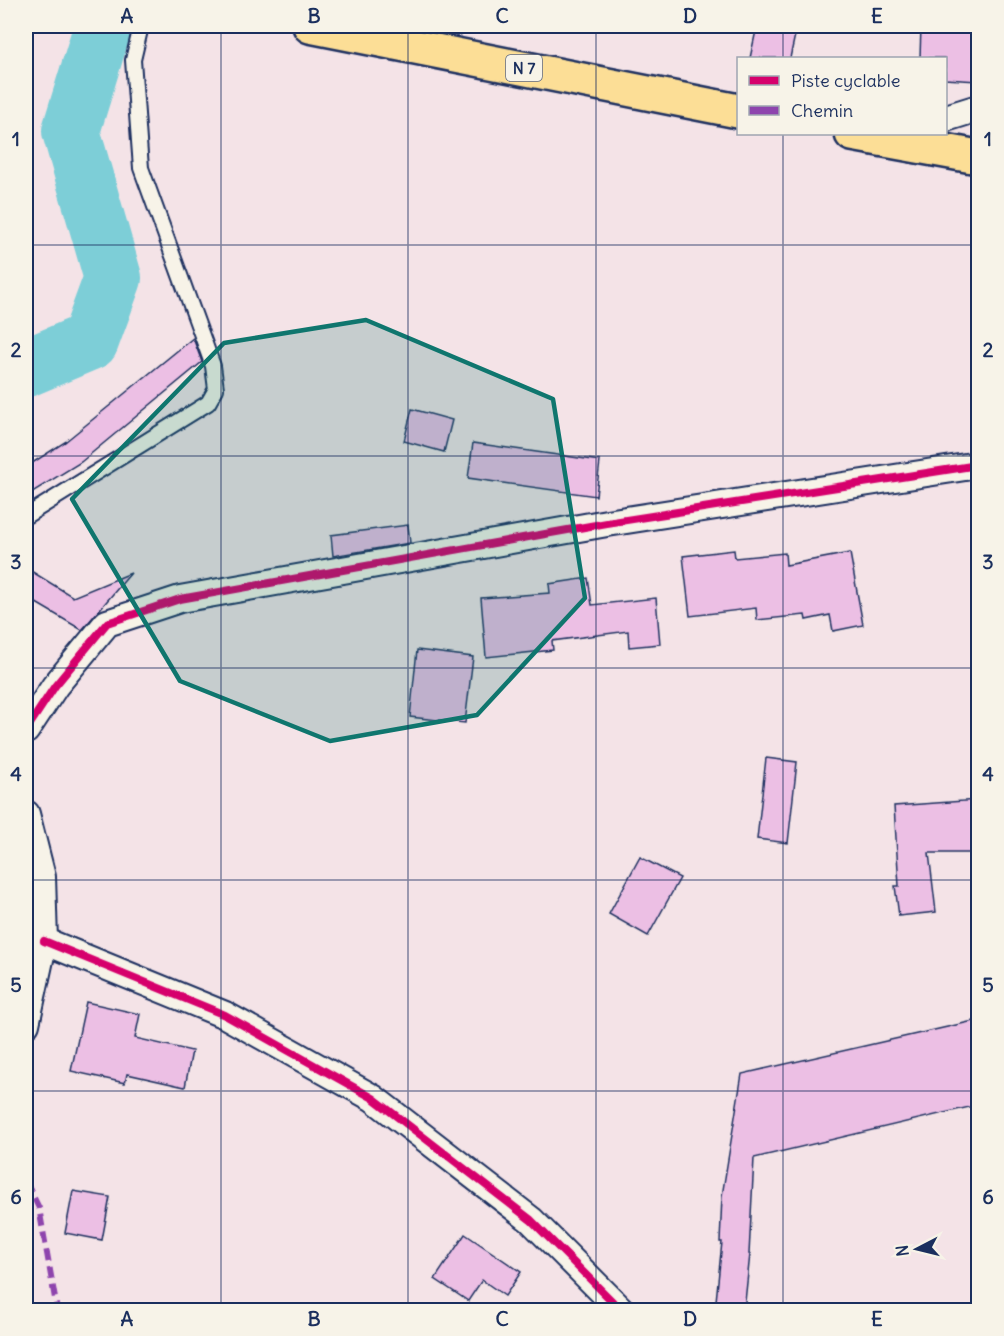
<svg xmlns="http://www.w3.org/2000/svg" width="1004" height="1336" font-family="Delius,sans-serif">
<rect width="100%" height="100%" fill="#f4e3e7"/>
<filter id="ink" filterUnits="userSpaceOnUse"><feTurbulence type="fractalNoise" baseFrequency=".0167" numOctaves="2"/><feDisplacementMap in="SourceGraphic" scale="12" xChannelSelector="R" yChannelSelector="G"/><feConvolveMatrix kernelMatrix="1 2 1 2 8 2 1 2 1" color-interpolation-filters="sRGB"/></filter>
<g filter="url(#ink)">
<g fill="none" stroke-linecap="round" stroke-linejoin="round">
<polyline stroke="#7dced7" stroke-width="58" points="26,368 90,341 113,278 71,131 103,26"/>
</g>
<g fill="#ecbfe4" stroke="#1b2f5e" stroke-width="1.5">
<polygon points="757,26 797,26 790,58 750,58"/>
<polygon points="921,26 978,26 978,81 945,79 945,58 920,58"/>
<polygon points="193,338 202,362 81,462 26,496 26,467 65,442"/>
<polygon points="412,409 452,420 444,452 404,441"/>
<polygon points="473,443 600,461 596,496 468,478"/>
<polygon points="408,525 410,543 333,556 331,535"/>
<polygon points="734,550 735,558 785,553 786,565 850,553 863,625 833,631 830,615 806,620 805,615 757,620 756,608 690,616 683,556"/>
<polygon points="26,568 73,597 131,573 82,630 26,597"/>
<polygon points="588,578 592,605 656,598 660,644 629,647 628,631 552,641 553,650 486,657 481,598 550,593 549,584"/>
<polygon points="417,650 473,657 465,723 410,717"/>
<polygon points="766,758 797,762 788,843 757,839"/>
<polygon points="978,800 978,853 929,853 936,912 899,916 895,886 899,886 894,806"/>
<polygon points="640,857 680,878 648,936 609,914"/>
<polygon points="86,1002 140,1014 135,1038 192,1051 185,1087 127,1074 125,1083 71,1071"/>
<polygon points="978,1020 978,1105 754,1158 749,1254 750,1254 744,1311 715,1311 722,1242 720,1242 722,1196 742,1074"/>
<polygon points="73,1191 110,1197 102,1240 65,1233"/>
<polygon points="465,1234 521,1272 505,1296 482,1280 468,1301 435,1279"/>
</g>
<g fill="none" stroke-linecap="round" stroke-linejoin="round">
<defs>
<polyline id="service" points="26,516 208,403 216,389 213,366 141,168 133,60 141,26"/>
<g id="minor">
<polyline points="946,118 978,108"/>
<polyline points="26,730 55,686 107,623 180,599 607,523 978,465"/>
<polyline points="26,814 42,877 44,941 26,1024"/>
<polyline points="44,941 225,1015 373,1098 531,1220 621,1310"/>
</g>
<g id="primary">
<polyline points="310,26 738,111"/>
<polyline points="852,134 978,157"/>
</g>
</defs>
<use href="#service" stroke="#1b2f5e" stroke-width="18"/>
<use href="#minor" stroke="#1b2f5e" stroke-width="30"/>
<use href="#primary" stroke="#1b2f5e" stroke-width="38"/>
<use href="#service" stroke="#f7f3e8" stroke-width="14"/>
<use href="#minor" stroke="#f7f3e8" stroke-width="26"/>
<use href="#primary" stroke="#fcde96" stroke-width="33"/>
<polyline stroke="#8e44ad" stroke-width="6" stroke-dasharray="12 6" stroke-linecap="butt" points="26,1182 39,1208 57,1310"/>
<defs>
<g id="cycleway">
<polyline points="26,730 55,686 107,623 180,599 607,523 978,465"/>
<polyline points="44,941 225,1015 373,1098 531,1220 621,1310"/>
</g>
</defs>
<use href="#cycleway" stroke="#f7f3e8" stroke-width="11"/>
<use href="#cycleway" stroke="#d6006c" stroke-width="8"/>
</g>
</g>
<path fill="#0f766e" fill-opacity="0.2" stroke="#0f766e" stroke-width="4.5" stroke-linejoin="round" d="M366 320 553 399 585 598 477 715 330 741 180 681 72 499 224 343Z"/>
<path fill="none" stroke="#1b2f5e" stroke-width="1.5" stroke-opacity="0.55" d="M221 26V1310M408 26V1310M596 26V1310M783 26V58M783 134V1310M26 245H978M26 456H978M26 668H978M26 880H978M26 1091H978"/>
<g text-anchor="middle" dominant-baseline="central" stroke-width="5" stroke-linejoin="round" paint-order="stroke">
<rect fill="#f7f3e8" stroke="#5d6a87" stroke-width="1.5" x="506" y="55" width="36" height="26" rx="4.5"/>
<g font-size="16" font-weight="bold" fill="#1b2f5e">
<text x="524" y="68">N 7</text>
</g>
</g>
<rect width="1004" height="1336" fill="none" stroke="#f7f3e8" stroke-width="66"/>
<rect x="737" y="57" width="210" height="78" fill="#f7f3e8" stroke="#9fa5b1" stroke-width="1.5"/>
<rect x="749" y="76" width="30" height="9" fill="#d6006c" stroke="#9fa5b1" stroke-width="1.5"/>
<text x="791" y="87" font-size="18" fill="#1b2f5e">Piste cyclable</text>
<rect x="749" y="106" width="30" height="9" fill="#8e44ad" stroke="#9fa5b1" stroke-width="1.5"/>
<text x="791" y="117" font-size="18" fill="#1b2f5e">Chemin</text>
<g transform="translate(917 1249) rotate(263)" stroke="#f7f3e8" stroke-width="4.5" paint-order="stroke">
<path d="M0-4.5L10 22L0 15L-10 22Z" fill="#1b2f5e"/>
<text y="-9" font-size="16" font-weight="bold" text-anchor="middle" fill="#1b2f5e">N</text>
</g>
<rect x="33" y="33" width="938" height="1270" fill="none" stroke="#1b2f5e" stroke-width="2"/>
<g font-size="20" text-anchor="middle" font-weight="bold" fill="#1b2f5e">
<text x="127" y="23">A</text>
<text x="314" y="23">B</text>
<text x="502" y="23">C</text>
<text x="690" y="23">D</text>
<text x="877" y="23">E</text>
<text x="16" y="146">1</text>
<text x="988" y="146">1</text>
<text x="16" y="357">2</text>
<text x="988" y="357">2</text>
<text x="16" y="569">3</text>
<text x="988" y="569">3</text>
<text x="16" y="781">4</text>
<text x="988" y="781">4</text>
<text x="16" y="992">5</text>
<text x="988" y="992">5</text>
<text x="16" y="1204">6</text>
<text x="988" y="1204">6</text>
<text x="127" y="1326">A</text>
<text x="314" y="1326">B</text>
<text x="502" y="1326">C</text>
<text x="690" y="1326">D</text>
<text x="877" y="1326">E</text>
</g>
</svg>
